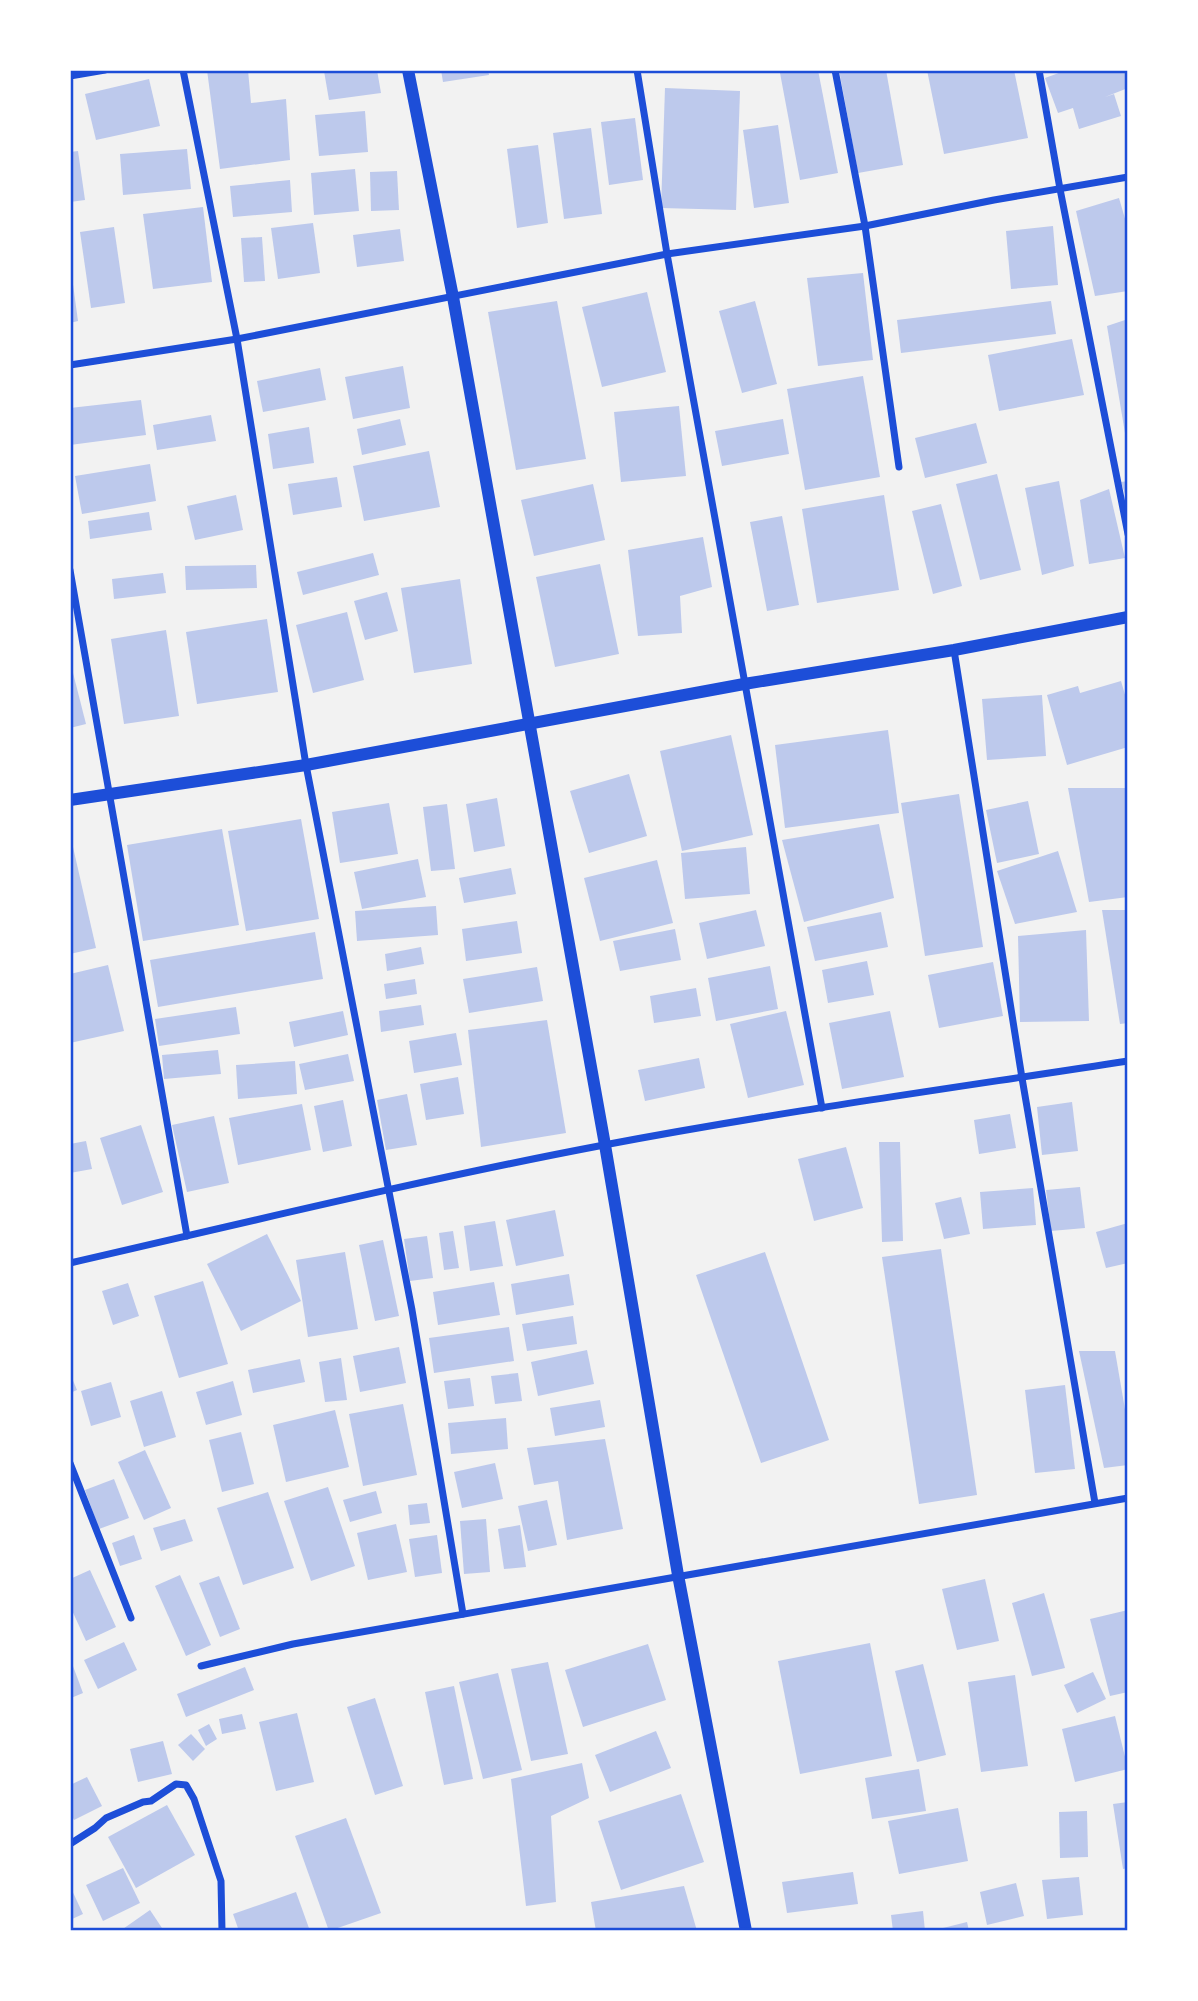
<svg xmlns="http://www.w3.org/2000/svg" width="1198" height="2001" font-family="Commissioner,sans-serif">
<rect width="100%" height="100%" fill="#f2f2f2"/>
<g fill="#bdc9ec">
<polygon points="207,70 248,70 251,103 286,99 290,160 220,169"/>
<polygon points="377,70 381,93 329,100 324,71"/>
<polygon points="441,70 488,70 489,75 443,82"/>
<polygon points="797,70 818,70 838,173 800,180 780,73"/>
<polygon points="839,70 886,70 903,165 858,173"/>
<polygon points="927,70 1014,70 1028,138 944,154"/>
<polygon points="1067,70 1128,70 1128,88 1105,97 1114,94 1121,116 1079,129 1073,108 1058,113 1045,78"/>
<polygon points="149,79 160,126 96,140 85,94"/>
<polygon points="665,88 740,91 736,210 661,208"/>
<polygon points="365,111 368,152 319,156 315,115"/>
<polygon points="635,118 643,180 609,185 601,122"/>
<polygon points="778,125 789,203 754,208 743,130"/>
<polygon points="591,128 602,214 564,219 553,133"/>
<polygon points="538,145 548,223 517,228 507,149"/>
<polygon points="187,149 191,189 123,195 120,154"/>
<polygon points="78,151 85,200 70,202 70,152"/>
<polygon points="355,169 359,211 314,215 311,173"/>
<polygon points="397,171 399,210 371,211 370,172"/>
<polygon points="290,180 292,212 233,217 230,186"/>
<polygon points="1119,198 1128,229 1128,291 1095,296 1076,211"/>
<polygon points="203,207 212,282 153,289 143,214"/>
<polygon points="313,223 320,273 278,279 271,228"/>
<polygon points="1053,226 1058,285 1011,289 1006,231"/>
<polygon points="114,227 125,303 91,308 80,232"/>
<polygon points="400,229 404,261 357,267 353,235"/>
<polygon points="262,237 265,281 244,282 241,238"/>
<polygon points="863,273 873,360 818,366 807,278"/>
<polygon points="72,277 78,321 70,323 70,278"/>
<polygon points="647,292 666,372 602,387 582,307"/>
<polygon points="557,301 586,459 516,470 488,312"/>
<polygon points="755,301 777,384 742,393 719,311"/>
<polygon points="1051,301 1056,334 901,353 897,320"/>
<polygon points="1128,319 1128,432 1125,433 1107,326"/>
<polygon points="1072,339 1084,395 999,411 988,355"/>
<polygon points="403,366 410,408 353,419 345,377"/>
<polygon points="320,368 326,400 263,412 257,381"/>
<polygon points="863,376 880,477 805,490 787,389"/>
<polygon points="141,400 146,435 70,445 70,408"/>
<polygon points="679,406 686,476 621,482 614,412"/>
<polygon points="211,415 216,441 157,450 153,425"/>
<polygon points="400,419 406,445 362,455 357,429"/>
<polygon points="783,419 789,454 722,466 715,431"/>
<polygon points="976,423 987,463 925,478 915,438"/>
<polygon points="309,427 314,463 273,469 268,434"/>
<polygon points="429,451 440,507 364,521 353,466"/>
<polygon points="150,464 156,501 82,514 75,476"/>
<polygon points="997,474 1021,570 980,580 956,484"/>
<polygon points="337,477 342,507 293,515 288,484"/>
<polygon points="1059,481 1074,566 1042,575 1025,488"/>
<polygon points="1128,481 1128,500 1127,500 1121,482"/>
<polygon points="593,484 605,540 534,556 521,500"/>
<polygon points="1109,489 1125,558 1089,564 1080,500"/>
<polygon points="236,495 243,530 195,540 187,506"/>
<polygon points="884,495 899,590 817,603 802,509"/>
<polygon points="941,504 962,586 933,594 912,511"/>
<polygon points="149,512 152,530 90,539 88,521"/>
<polygon points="782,516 799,605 767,611 750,522"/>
<polygon points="703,537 712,587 680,596 682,633 638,636 628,550"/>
<polygon points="373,553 379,575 303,595 297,572"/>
<polygon points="600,564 619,654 555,667 536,577"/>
<polygon points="256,565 257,588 186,590 185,566"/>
<polygon points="163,573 166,593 114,599 112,579"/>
<polygon points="460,579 472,664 414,673 401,588"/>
<polygon points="387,592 398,631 365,640 354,601"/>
<polygon points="347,612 364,680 313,693 296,625"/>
<polygon points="267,619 278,692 197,704 186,632"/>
<polygon points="166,630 179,716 124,724 111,639"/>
<polygon points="70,661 86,724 70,728"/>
<polygon points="1121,681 1128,705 1128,747 1067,765 1047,695 1078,686 1080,693"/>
<polygon points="1042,695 1046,756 987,760 982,699"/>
<polygon points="888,730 899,813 785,828 775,745"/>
<polygon points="731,735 753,835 682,851 660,751"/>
<polygon points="629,774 647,836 589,853 570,791"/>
<polygon points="1068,788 1128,788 1128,897 1089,902"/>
<polygon points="959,794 983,947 925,956 901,803"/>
<polygon points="497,798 505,846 474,852 466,804"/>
<polygon points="1028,801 1039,854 997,863 986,810"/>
<polygon points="389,803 398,854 340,863 332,812"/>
<polygon points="447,804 455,869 431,871 423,807"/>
<polygon points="301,819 319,919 246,931 228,831"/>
<polygon points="879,824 894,898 804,922 782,840"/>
<polygon points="222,829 239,925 143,941 127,845"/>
<polygon points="73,847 96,948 70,954 70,848"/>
<polygon points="746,847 750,894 685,899 681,853"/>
<polygon points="1058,851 1077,912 1015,924 997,871"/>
<polygon points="418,859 426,897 362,909 354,872"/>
<polygon points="657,860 673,923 600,941 584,878"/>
<polygon points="511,868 516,894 464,903 459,878"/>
<polygon points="436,906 438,935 357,941 355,911"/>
<polygon points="756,910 765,946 707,959 699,923"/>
<polygon points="1102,910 1128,910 1128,1023 1120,1024"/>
<polygon points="881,912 888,947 815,961 807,927"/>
<polygon points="517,921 522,953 466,961 462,929"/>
<polygon points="675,929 681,960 620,971 613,941"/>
<polygon points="1086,930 1089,1021 1020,1022 1018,936"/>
<polygon points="315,932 323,979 158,1007 150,960"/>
<polygon points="421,947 424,964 387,971 385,954"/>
<polygon points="867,961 874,995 828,1003 822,970"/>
<polygon points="993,962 1003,1016 939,1028 928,975"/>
<polygon points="108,965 124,1031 70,1043 70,974"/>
<polygon points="770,966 778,1009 716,1021 708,978"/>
<polygon points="537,967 543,1001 469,1013 463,979"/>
<polygon points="415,979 417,994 386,999 384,984"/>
<polygon points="696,988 701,1016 654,1023 650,996"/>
<polygon points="421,1005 424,1025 381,1032 379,1011"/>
<polygon points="236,1007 240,1034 159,1046 155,1019"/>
<polygon points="343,1011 348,1035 294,1047 289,1022"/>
<polygon points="786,1011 804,1085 748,1098 730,1024"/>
<polygon points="890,1011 904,1077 842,1089 829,1023"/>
<polygon points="547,1020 566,1133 481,1147 468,1030"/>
<polygon points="456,1033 462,1065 414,1073 409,1041"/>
<polygon points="218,1050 221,1074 164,1079 162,1055"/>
<polygon points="348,1054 354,1081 305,1090 299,1064"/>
<polygon points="699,1058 705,1088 645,1101 638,1070"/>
<polygon points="295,1061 297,1094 238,1099 236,1065"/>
<polygon points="458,1077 464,1114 426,1120 420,1084"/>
<polygon points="407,1094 417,1145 386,1150 377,1100"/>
<polygon points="343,1100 352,1146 323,1152 314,1106"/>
<polygon points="1072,1102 1078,1151 1042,1155 1037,1107"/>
<polygon points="302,1104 311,1150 238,1165 229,1118"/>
<polygon points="1010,1114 1016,1148 979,1154 974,1120"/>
<polygon points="214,1116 229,1183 187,1192 172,1125"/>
<polygon points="141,1125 163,1192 122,1205 100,1138"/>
<polygon points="86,1141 92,1169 70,1173 70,1144"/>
<polygon points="879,1142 900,1142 903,1241 882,1242"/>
<polygon points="846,1147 863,1208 814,1221 798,1159"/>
<polygon points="1080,1187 1085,1228 1051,1231 1046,1190"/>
<polygon points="1033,1188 1036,1225 983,1229 980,1192"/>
<polygon points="961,1197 970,1234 944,1239 935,1203"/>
<polygon points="555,1210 564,1256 516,1266 506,1220"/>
<polygon points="495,1221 503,1266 470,1271 464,1226"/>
<polygon points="1128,1223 1128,1263 1106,1268 1096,1232"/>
<polygon points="453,1231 459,1268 444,1270 439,1233"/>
<polygon points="267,1234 301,1301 241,1331 207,1264"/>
<polygon points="427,1236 433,1278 410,1281 404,1239"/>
<polygon points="383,1240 399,1316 375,1321 359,1245"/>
<polygon points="941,1249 977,1495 919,1504 882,1257"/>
<polygon points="345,1252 358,1329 308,1337 296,1260"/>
<polygon points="765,1252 829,1440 761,1463 696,1275"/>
<polygon points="569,1274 574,1305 516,1315 511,1284"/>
<polygon points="203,1281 228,1364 179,1378 154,1296"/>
<polygon points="494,1282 500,1315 438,1325 433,1292"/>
<polygon points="128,1283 139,1316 113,1325 102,1291"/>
<polygon points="573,1316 577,1344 527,1351 522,1324"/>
<polygon points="509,1327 514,1361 434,1373 429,1338"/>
<polygon points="399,1347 406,1383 360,1392 353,1356"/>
<polygon points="587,1350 594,1384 538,1396 531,1362"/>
<polygon points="1079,1351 1115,1351 1128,1427 1128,1465 1104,1468"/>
<polygon points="341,1358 347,1400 325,1402 319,1362"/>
<polygon points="300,1359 305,1382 253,1393 248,1370"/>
<polygon points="70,1373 77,1390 70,1393"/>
<polygon points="518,1373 522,1401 495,1404 491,1376"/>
<polygon points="470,1378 474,1406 448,1409 444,1381"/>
<polygon points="233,1381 242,1415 206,1425 196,1392"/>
<polygon points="111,1382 121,1417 91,1426 81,1391"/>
<polygon points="1065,1385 1075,1469 1035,1473 1025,1390"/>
<polygon points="162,1391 176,1437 144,1447 130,1401"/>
<polygon points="600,1400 605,1427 555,1436 550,1408"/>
<polygon points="403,1404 417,1475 363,1486 349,1414"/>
<polygon points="335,1410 349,1467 286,1482 273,1425"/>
<polygon points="506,1418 508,1449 451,1454 448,1423"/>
<polygon points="241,1432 254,1484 222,1492 209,1440"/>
<polygon points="605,1439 623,1529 567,1540 558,1481 534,1485 527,1448"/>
<polygon points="145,1450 171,1508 144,1520 118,1462"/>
<polygon points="495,1463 503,1499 462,1508 454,1472"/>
<polygon points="114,1479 129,1518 99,1529 85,1490"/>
<polygon points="328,1487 355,1566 311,1581 284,1501"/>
<polygon points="376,1491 382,1513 350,1522 343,1500"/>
<polygon points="268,1492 294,1568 243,1585 217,1508"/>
<polygon points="547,1500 557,1545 528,1551 518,1506"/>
<polygon points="427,1503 430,1523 410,1525 408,1505"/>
<polygon points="185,1519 193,1541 161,1551 153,1528"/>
<polygon points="486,1519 490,1572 464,1574 460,1521"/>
<polygon points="396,1524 407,1572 368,1580 357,1533"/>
<polygon points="520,1525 526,1567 504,1569 498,1529"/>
<polygon points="134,1535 142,1559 120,1566 112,1543"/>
<polygon points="437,1535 442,1573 415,1577 409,1539"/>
<polygon points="90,1570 116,1627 86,1641 70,1606 70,1579"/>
<polygon points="180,1575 211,1645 186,1656 155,1586"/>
<polygon points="219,1576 240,1629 220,1637 199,1583"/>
<polygon points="985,1579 999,1641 957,1650 942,1589"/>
<polygon points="1044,1593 1065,1668 1032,1676 1012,1603"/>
<polygon points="1128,1610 1128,1692 1110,1696 1090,1619"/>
<polygon points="124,1642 137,1670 98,1689 84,1660"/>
<polygon points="870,1643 892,1756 800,1774 778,1661"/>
<polygon points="648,1644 666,1700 583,1727 565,1670"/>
<polygon points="70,1658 83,1693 71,1698 70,1695"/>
<polygon points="548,1662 568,1754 531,1761 511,1669"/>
<polygon points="923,1664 946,1755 917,1762 895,1671"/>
<polygon points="245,1667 254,1690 186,1717 177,1694"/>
<polygon points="1093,1672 1106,1699 1077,1713 1064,1685"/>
<polygon points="498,1673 522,1770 483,1779 459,1682"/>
<polygon points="1015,1675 1028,1766 981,1772 968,1682"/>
<polygon points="454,1686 473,1779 444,1785 425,1692"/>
<polygon points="375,1698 403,1786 375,1795 347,1707"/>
<polygon points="297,1713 314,1782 276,1791 259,1722"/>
<polygon points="242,1714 246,1729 222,1734 219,1719"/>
<polygon points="1115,1716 1128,1769 1075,1782 1062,1729"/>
<polygon points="209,1724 217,1739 206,1746 198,1730"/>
<polygon points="656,1731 671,1768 610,1792 595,1755"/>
<polygon points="191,1734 205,1749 193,1761 178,1745"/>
<polygon points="163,1741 172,1774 138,1782 130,1749"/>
<polygon points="582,1763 589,1798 551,1816 556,1902 526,1906 511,1779"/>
<polygon points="919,1769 926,1811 872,1819 865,1778"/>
<polygon points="87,1777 102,1806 74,1820 70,1812 70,1785"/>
<polygon points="681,1794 704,1862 621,1890 598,1821"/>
<polygon points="1128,1802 1128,1868 1123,1869 1113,1804"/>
<polygon points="167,1805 195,1855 136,1888 108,1837"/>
<polygon points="958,1808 968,1861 899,1874 888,1821"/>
<polygon points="1087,1811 1088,1857 1060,1858 1059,1812"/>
<polygon points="346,1818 381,1913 329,1931 295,1836"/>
<polygon points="123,1868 140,1903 103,1921 86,1885"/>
<polygon points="853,1872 858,1904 787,1913 782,1882"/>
<polygon points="1079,1877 1083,1915 1047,1919 1042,1880"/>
<polygon points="1016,1883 1024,1916 987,1925 980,1892"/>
<polygon points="70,1886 83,1914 70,1920"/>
<polygon points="684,1886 697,1931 596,1931 591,1902"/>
<polygon points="296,1892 310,1931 239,1931 233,1914"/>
<polygon points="150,1910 164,1931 120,1931"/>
<polygon points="923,1911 925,1931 893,1931 891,1915"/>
<polygon points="967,1922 969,1931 935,1931 935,1930"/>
</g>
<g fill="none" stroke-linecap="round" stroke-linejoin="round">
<g stroke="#1d4ed8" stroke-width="7">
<polyline points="183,70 237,339 306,765 412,1310 463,1614"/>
<polyline points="637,70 667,254 822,1108"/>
<polyline points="835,70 865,226 899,467"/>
<polyline points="1039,70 1060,189 1128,534"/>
<polyline points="70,76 105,70"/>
<polyline points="70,365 237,339 667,254 865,226 994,200 1128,177"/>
<polyline points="70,570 187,1236"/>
<polyline points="954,650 1022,1078 1095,1503"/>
<path d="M70 1263C248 1222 425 1179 604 1145 778 1112 953 1088 1128 1061"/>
<polyline points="70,1463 131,1618"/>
<polyline points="201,1666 293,1644 1128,1498"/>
<polyline points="70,1844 95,1828 106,1818 143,1802 151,1801 176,1784 186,1785 194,1799 221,1881 222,1931"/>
</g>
<g stroke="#1d4ed8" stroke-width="12">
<polyline points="408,70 453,297 605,1145 678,1575 746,1931"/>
<polyline points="70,800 306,765 744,684 954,650 1128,617"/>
</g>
</g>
<rect width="1198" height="2001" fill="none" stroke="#ffffff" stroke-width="144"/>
<rect x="72" y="72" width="1054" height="1857" fill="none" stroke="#1d4ed8" stroke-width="2.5"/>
</svg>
